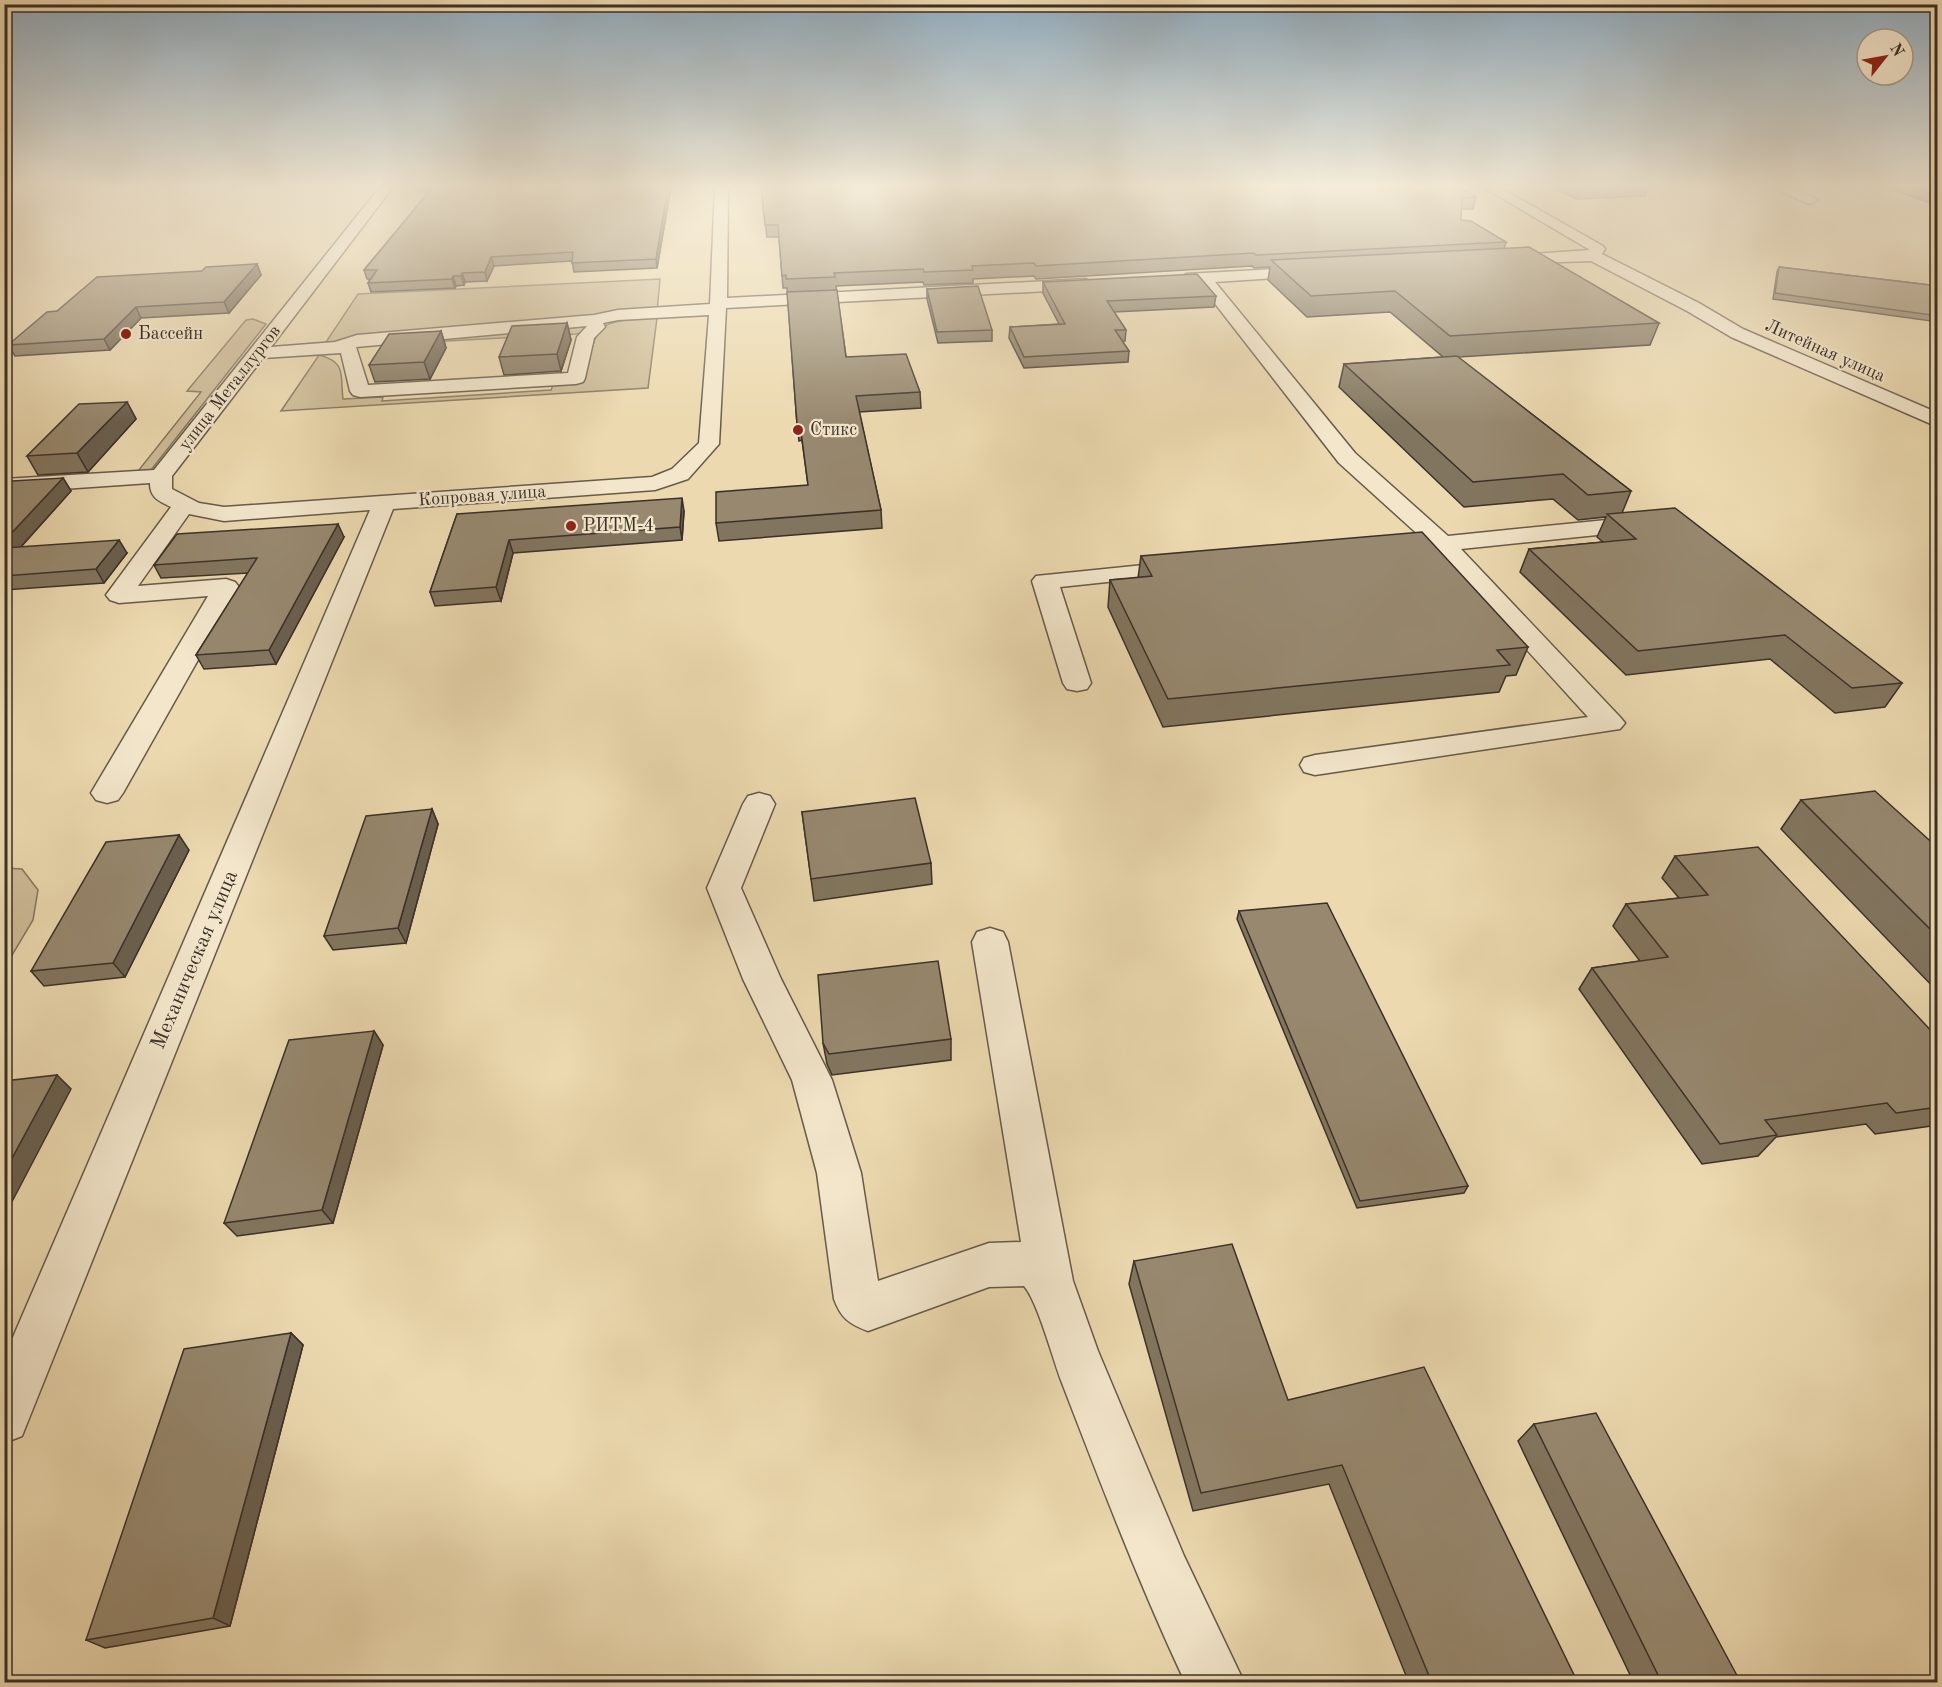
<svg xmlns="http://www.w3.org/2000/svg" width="1942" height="1687" font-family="'Old Standard TT',serif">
<rect width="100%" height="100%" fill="#ecd9af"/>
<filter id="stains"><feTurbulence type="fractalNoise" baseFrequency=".00333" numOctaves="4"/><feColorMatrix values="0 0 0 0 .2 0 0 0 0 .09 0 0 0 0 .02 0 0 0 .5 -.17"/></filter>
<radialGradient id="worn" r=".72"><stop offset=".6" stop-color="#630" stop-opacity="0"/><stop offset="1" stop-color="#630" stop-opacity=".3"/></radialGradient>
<g fill="#cebc98" stroke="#847660" stroke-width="1.5">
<polygon points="660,279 657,312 324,345 358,294"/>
<path d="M657 318 648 388 281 411 319 355C347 362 340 375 343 399L383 397 382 401 551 390 554 383 584 381C599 320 593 322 657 318Z"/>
<polygon points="253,319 266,324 151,470 138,471 201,392 187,391 246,320"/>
<polygon points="579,323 588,326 582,333 576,334 357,346"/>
<polygon points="5,868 22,869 38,890 33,920 5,967"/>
</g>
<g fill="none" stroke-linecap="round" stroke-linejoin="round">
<defs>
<g id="minor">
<path d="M380 187H393L271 347 335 342 357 335 594 315 618 310 710 304 715 187H728L727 298 1086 279 1094 284 1086 289 726 308 719 444 688 479 655 490 393 509 22 1436 4 1443V1358L370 510 224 521 189 514 138 586 226 579 235 582 239 587 123 793 118 800 107 803 96 800 91 793 208 596 119 603 110 600 106 595 171 507C159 501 150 498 150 483L4 493V479L154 470ZM709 315 699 443 672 469 652 477 224 507 199 503 172 489V476L263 358 341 353 350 391 353 395 360 397 576 384 583 382 585 378 594 338 605 327 603 323 618 320ZM587 326 577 337 568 373 368 385 356 347Z"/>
<polygon points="1483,187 1499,187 1603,246 1605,249 1602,254 1699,303 1743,329 1938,413 1938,427 1731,337 1687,311 1591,261 1498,264 1495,261 1498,258 1503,256 1590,250"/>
<polygon points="1772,187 1790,187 1818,200 1811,204 1806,203"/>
<polygon points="1314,267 1320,269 1322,272 1320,275 1215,282 1355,453 1448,536 1646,516 1654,518 1658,523 1654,528 1646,530 1461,549 1620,717 1625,723 1620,729 1315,775 1304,772 1300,765 1304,758 1315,755 1588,717 1437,551 1420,550 1416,545 1423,539 1339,463 1199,283 1186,284 1178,279 1186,274"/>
<polygon points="1183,561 1192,563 1195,568 1192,573 1060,587 1091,683 1087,689 1077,691 1067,689 1063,683 1032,581 1036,576"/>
<path d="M759 793 770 796 775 804 741 888 781 979 832 1080 861 1173 878 1281 989 1243 1021 1242 972 942 977 932 990 928 1003 932 1008 942 1073 1281 1098 1351 1184 1556 1244 1682H1185C1139 1584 1101 1484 1062 1383 1053 1360 1038 1302 1024 1286L989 1287 868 1331C849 1324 841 1318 834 1299L817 1173 792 1080 743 979 707 888 743 804 748 796Z"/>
</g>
</defs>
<use href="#minor" stroke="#675a4a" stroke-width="3"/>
<use href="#minor" fill="#f3e6cb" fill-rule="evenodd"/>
</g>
<g fill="#82755f" stroke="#3b3029" stroke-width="1.5">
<polygon points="416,187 671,187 657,268 574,272 572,261 494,266 487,281 465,282 464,285 456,286 455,288 371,292 368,283 370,279 367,279 364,270 429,192 418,192"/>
<polygon points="761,187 1476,197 1473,209 1461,209 1461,220 1506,242 1504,249 1659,323 1650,345 1458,357 1631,491 1622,513 1902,683 1885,707 1835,713 1770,659 1626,675 1520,572 1529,549 1603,542 1597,537 1606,517 1578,520 1553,499 1464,507 1339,387 1344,364 1443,357 1390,312 1307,317 1268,280 1270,267 1254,268 1252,266 1036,279 1034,276 973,279 973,283 924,285 923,282 836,286 846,357 920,392 921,408 859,412 881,510 882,528 719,541 716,523 808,485 802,440 799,441 797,424 787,288 783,288 779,237 767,237"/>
<polygon points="1553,187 1648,187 1645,196 1576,199"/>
<polygon points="1886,187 1938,187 1938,206"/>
<polygon points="257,264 261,275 229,313 141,318 110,350 15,356 8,345 57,311 202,271"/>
<polygon points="1779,267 1938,286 1938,322 1773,299 1777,272"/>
<polygon points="1043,282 1216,296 1214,307 1114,312 1126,330 1125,341 1122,341 1129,351 1128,362 1024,368 1009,338 1010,327 1059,324 1043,293"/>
<polygon points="927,289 992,330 992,341 938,343 927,299"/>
<polygon points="567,323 571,340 561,371 504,375 499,357"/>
<polygon points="441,331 446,348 430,379 375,382 369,365"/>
<polygon points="127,402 136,419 88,472 38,475 27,456"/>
<polygon points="63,478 71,491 21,547 127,553 104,583 4,590 4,489"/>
<polygon points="684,511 682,540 513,553 501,601 435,606 430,592 457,514"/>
<polygon points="344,537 276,664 204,669 196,655 248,573 161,578 154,565"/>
<polygon points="1141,556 1528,647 1516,675 1506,676 1499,692 1163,727 1108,607 1110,580 1138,578"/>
<polygon points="1801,800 1938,848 1938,992 1781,829"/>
<polygon points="432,809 438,824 406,943 333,950 324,936"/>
<polygon points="802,812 931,863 932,884 814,901"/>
<polygon points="189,850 125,977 44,986 31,971"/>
<polygon points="1675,856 1938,1038 1938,1125 1875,1134 1866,1124 1776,1137 1758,1156 1702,1164 1579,989 1592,968 1640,961 1613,926 1626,904 1679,898 1662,878"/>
<polygon points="1239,911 1468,1186 1464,1193 1357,1208 1237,919"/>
<polygon points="374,1031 383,1045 333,1223 237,1236 224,1223"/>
<polygon points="951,1039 951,1060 832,1075 827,1064 823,1043"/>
<polygon points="1134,1261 1288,1400 1578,1683 1409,1683 1329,1484 1193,1511 1129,1284"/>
<polygon points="291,1333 303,1345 230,1626 105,1648 86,1640"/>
<polygon points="1534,1424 1741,1683 1634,1683 1518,1441"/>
</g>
<g fill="#6a5f4e" stroke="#3b3029" stroke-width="1.5">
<polygon points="668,187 671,187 657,268 656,259"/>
<polygon points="491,257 494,266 487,281 485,272"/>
<polygon points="257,264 261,275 229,313 224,302"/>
<polygon points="462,273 465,282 464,285 461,276"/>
<polygon points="453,276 456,286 455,288 452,279"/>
<polygon points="136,307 141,318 110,350 104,339"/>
<polygon points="567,323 571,340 561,371 557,354"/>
<polygon points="441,331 446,348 430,379 424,362"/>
<polygon points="127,402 136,419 88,472 77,453"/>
<polygon points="63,478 71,491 7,562 4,558 4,541"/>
<polygon points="682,498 684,511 682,540 680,527"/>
<polygon points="338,524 344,537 276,664 269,650"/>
<polygon points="119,540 127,553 104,583 96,569"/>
<polygon points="509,540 513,553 501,601 496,587"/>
<polygon points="432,809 438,824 406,943 398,928"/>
<polygon points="179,835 189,850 125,977 113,963"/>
<polygon points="374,1031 383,1045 333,1223 322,1210"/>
<polygon points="57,1075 71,1089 4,1217 4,1173"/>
<polygon points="291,1333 303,1345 230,1626 213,1618"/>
</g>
<g fill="#97886f" stroke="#3b3029" stroke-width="1.5">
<polygon points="433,187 668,187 656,259 572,263 573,252 491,257 485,272 462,273 461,276 453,276 452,279 368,283 377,270 364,270"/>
<polygon points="761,187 1458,187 1476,197 1462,198 1461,220 1471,221 1506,242 1256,255 1254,253 1036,266 1034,263 972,266 973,270 924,272 923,269 834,273 835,277 786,279 786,275 782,276 778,225 765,225"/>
<polygon points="1529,247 1659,323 1450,336 1395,291 1311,296 1271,260"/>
<polygon points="257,264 224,302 136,307 104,339 8,345 47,312 57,311 97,277 202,271 206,267"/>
<polygon points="1779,267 1938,286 1938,316 1775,293"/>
<polygon points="1197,274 1216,296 1107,301 1126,330 1115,330 1129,351 1024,357 1010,327 1065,324 1043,282"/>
<polygon points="978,286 992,330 937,332 927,289"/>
<polygon points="837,290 846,357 906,354 920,392 856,396 881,510 716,523 716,492 808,485 800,424 797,424 787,292"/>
<polygon points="567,323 557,354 499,357 512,326"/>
<polygon points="441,331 424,362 369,365 389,334"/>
<polygon points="1457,356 1631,491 1588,495 1563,474 1473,482 1344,364"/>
<polygon points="127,402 77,453 27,456 79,404"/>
<polygon points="63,478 4,541 4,489 12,481"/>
<polygon points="682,498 680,527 509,540 496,587 430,592 457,514"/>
<polygon points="1675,508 1902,683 1852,688 1785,635 1638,651 1529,549 1636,539 1607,514"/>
<polygon points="338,524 269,650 196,655 257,558 154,565 177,534"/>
<polygon points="1422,532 1528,647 1497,650 1510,665 1168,699 1110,580 1152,576 1141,556"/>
<polygon points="119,540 96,569 4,576 4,548"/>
<polygon points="1875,791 1938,848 1938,937 1801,800"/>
<polygon points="915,798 931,863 811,879 802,812"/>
<polygon points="432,809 398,928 324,936 366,816"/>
<polygon points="179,835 113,963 31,971 106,842"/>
<polygon points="1758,847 1938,1038 1938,1107 1896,1113 1887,1103 1765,1120 1777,1135 1720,1144 1592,968 1668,957 1626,904 1708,895 1675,856"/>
<polygon points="1327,903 1468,1186 1360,1201 1239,911"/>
<polygon points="938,961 951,1039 829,1054 823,1043 818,975"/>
<polygon points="374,1031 322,1210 224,1223 289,1040"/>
<polygon points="57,1075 4,1173 4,1081"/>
<polygon points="1232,1244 1288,1400 1424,1367 1578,1683 1432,1683 1342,1465 1201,1493 1134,1261"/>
<polygon points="291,1333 213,1618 86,1640 184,1349"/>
<polygon points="1596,1413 1741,1683 1662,1683 1534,1424"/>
</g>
<linearGradient id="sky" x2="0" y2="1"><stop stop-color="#91acbf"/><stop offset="0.44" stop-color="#f6eedb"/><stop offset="1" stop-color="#f6eedb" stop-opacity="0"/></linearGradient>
<rect width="1942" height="423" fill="url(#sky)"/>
<g fill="#8f2418" stroke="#f3e6cb" stroke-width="2">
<circle cx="126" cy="334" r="6"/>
<circle cx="798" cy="430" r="6"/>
<circle cx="571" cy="526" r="6"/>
</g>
<g text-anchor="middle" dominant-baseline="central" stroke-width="4.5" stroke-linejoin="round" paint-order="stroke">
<g font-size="18" fill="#3b3029" stroke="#f3e6cb" text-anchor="start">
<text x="138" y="334">Бассейн</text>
<text x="810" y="430">Стикс</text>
<text x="583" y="526">РИТМ-4</text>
</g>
<g font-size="18" fill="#3b3029" stroke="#f3e6cb">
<text transform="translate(1825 351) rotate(24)">Литейная улица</text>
<text transform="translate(230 388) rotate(-52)">улица Металлургов</text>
<text transform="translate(482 496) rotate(-4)">Копровая улица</text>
</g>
<g font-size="21" fill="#3b3029" stroke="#f3e6cb">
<text transform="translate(195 960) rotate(-67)">Механическая улица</text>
</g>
</g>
<rect width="1942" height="1687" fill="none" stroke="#ecd9af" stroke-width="24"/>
<rect x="6" y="6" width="1930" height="1675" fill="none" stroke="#3b3029" stroke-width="3"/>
<rect x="12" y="12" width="1918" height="1663" fill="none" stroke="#3b3029" stroke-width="1.5"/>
<g transform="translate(1885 57) rotate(59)"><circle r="28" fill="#f3e6cb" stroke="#a99d8a" stroke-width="1.5"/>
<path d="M0-4.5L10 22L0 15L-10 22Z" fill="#8f2418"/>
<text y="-9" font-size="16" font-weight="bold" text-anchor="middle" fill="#3b3029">N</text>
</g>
<rect width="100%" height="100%" filter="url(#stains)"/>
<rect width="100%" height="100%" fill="url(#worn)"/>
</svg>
